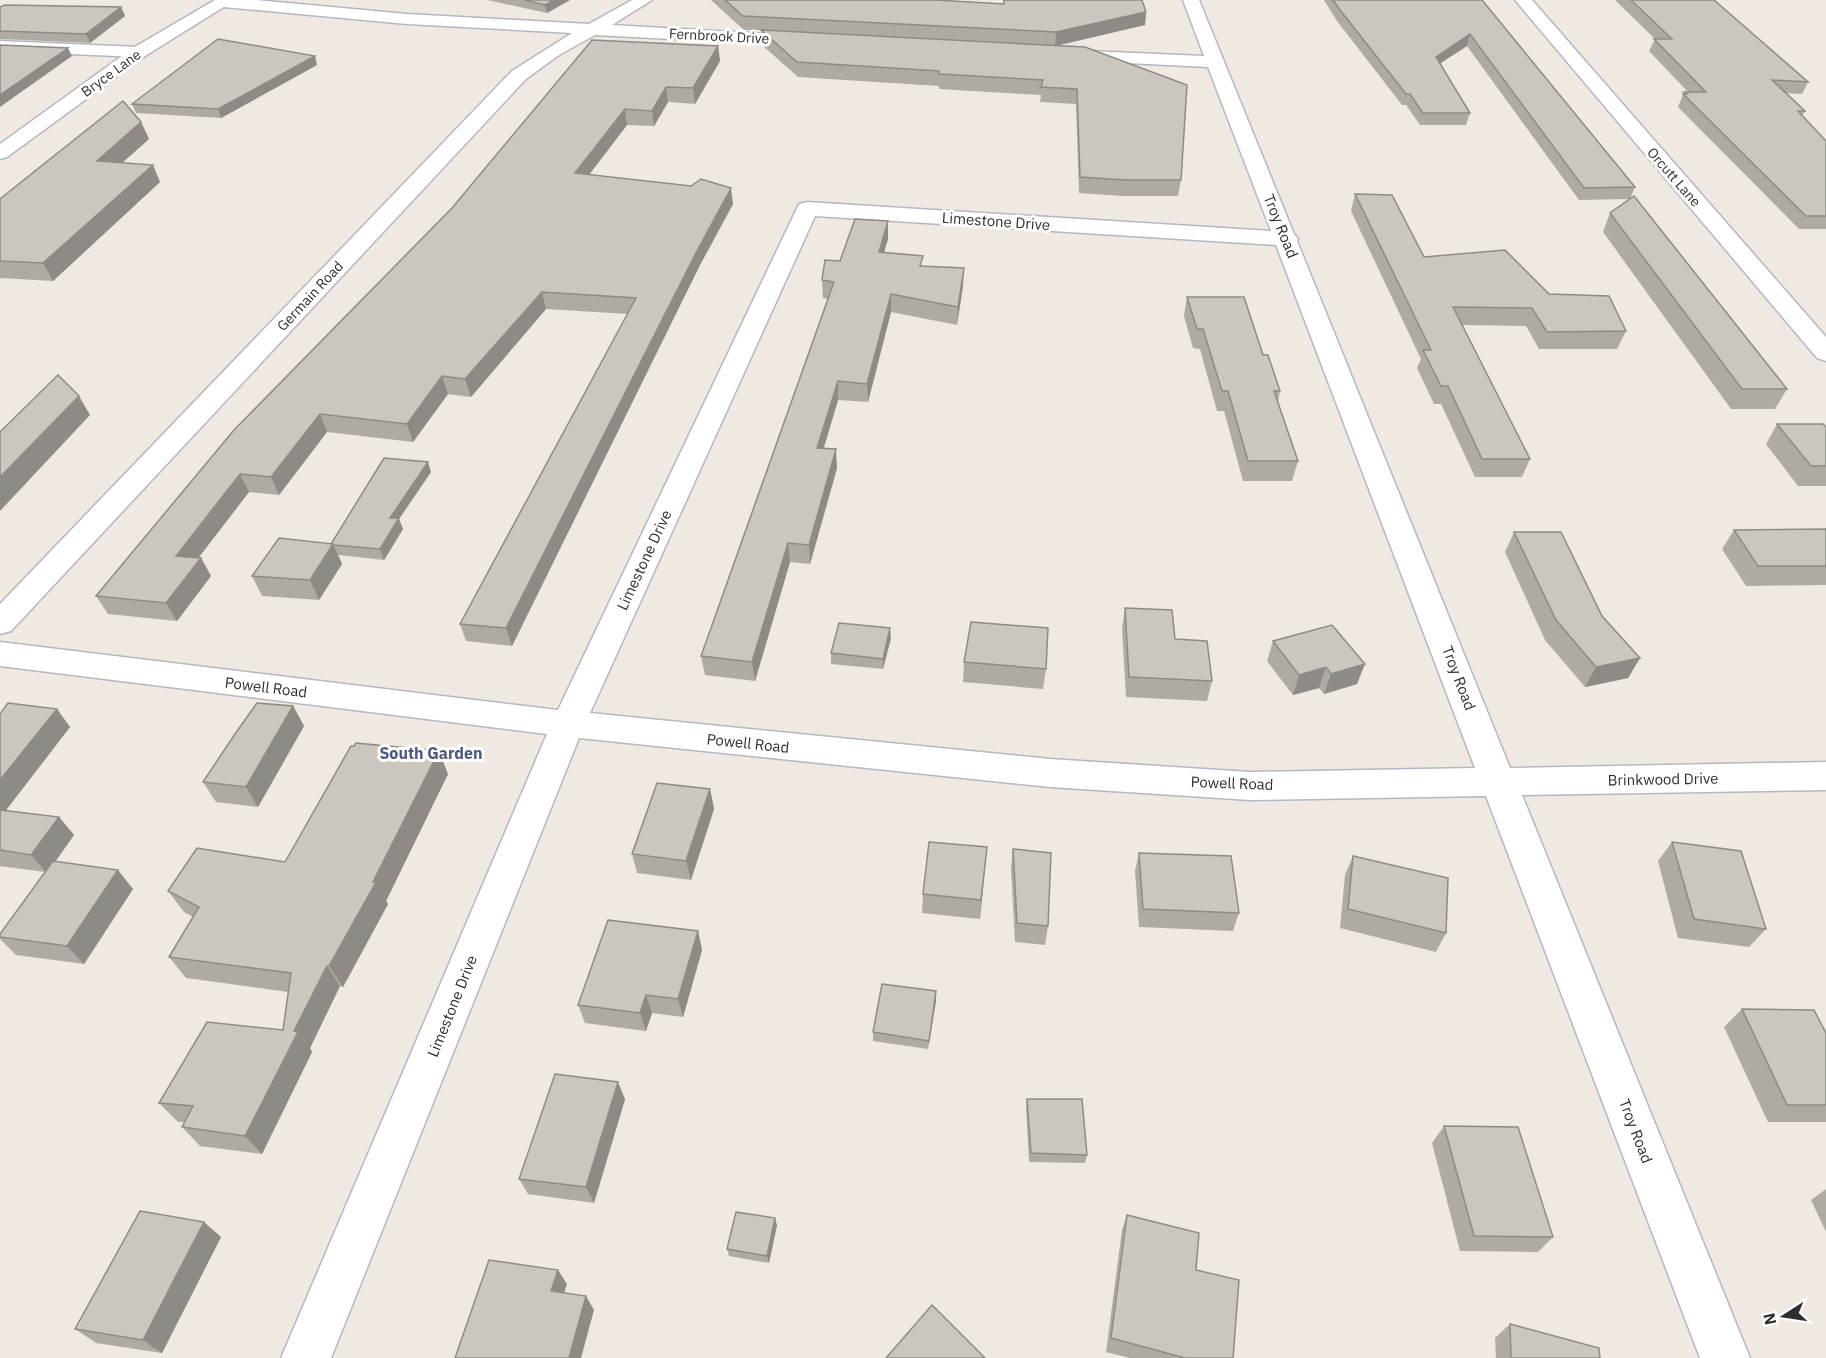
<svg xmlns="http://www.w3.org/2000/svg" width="1826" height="1358" font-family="'IBM Plex Sans',sans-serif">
<rect width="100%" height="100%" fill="#efe9e1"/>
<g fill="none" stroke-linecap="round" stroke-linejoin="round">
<defs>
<g id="minor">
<polygon points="216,0 256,0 407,14 589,24 632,0 652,0 612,25 805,36 811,37 814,41 811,45 805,46 595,35 559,55 526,79 11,631 0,634 0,604 512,71 572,33 407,24 223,7 217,6"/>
<path d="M1183 0H1199L1294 234 1298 239 1297 241 1510 768 1826 762V790L1522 795 1750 1358H1700L1486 796 1250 800 1050 787 579 738 331 1358H281L547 734 0 666V642L558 710 799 204 807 202 1271 231 1208 67 1066 60 1060 59 1057 55 1060 51 1066 50 1204 56ZM815 216 1276 245 1475 768 1250 772 1050 759 590 713Z"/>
<polygon points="0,41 139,47 145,48 148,52 145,56 139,57 0,51"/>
</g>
<g id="tertiary">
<polygon points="215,0 235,0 145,56 7,157 0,159 0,144 133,48"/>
<polygon points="1515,0 1532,0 1826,337 1826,361 1817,358"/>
</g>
</defs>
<use href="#minor" stroke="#b4b7c1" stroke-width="3"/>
<use href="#tertiary" stroke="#b4b7c1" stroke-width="3"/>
<use href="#minor" fill="#fff" fill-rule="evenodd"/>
<use href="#tertiary" fill="#fff" fill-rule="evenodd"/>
</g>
<g fill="#afaba4">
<polygon points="487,0 570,0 547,13"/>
<polygon points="711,0 939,0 1146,12 1145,25 1055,46 1181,180 1178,196 1123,196 1079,193 1076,104 1040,102 1041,95 939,89 939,86 798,77 762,45 761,30 744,30"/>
<polygon points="1324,0 1482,0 1635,187 1630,199 1579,200 1467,46 1440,63 1470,113 1466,125 1420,125 1406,105 1402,105 1337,21"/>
<polygon points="1616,0 1714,0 1808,82 1802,94 1786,93 1805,111 1802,116 1826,141 1826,229 1799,229 1678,107 1684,92 1688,92 1649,51 1655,39 1616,1"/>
<polygon points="0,7 121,7 125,16 90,43 0,39"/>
<polygon points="718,46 720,61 695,104 668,102 654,126 627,125 589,175 733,204 700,265 512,646 466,641 460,624 628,314 546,309 471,397 448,394 413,442 327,432 279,495 249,492 198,558 201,558 211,576 177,621 108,614 96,596 452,208"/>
<polygon points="317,65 221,118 136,113 132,104"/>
<polygon points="141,122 149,139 122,163 160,182 53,281 0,278 0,199"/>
<polygon points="1355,194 1424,257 1549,294 1626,331 1617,349 1539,349 1526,326 1462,325 1530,459 1522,477 1475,477 1441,404 1434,404 1417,368 1421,359 1351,211"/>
<polygon points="1610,213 1787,389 1775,409 1731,409 1603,232"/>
<polygon points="888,239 884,252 923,266 963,286 957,325 891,312 868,402 838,400 824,448 837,468 810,564 790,562 755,681 705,675 701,656 828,299 823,298 822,280 840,261"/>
<polygon points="1187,297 1263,355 1280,391 1278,401 1298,461 1292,481 1243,481 1224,411 1217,411 1200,349 1193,348 1184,316"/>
<polygon points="1777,424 1826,427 1826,486 1798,486 1766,444"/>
<polygon points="431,472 399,519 403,529 384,560 338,555 342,564 319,600 262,596 252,576 331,544"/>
<polygon points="1826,529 1826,585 1746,586 1722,549 1734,530"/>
<polygon points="1514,532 1602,616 1640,658 1628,678 1585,687 1545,640 1505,552"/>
<polygon points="1125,608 1175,639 1212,681 1207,701 1126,697 1122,628"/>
<polygon points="891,638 883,669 831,664 831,653"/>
<polygon points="1273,641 1357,684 1324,694 1319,688 1293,695 1267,661"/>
<polygon points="964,662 1046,669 1043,689 963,682"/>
<polygon points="293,706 304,726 258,807 216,802 203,782"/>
<polygon points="0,714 70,727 6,810 59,817 74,835 55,862 133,889 84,964 16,955 0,939 0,934 45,872 0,866"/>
<polygon points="448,774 386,901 388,904 343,987 340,986 310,1048 312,1052 262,1154 200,1146 182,1127 184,1122 178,1122 159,1103 283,1030 288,992 186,978 169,957 193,917 184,912 168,891 285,862"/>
<polygon points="710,789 714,809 691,880 637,873 632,854"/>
<polygon points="1672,842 1766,929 1749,947 1678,938 1658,861"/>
<polygon points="987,847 980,919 922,913 923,894"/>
<polygon points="1013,849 1048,926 1045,945 1015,942 1011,868"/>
<polygon points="1139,853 1239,913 1233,931 1139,927 1135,871"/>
<polygon points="1353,856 1446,933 1436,952 1340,928 1345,875"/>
<polygon points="698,931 702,950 683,1017 652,1013 646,1031 585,1023 578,1005"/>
<polygon points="936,991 936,1001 928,1049 873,1041 873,1032"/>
<polygon points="1742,1009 1826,1033 1826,1122 1768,1122 1724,1027"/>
<polygon points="625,1099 594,1203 528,1194 519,1179"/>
<polygon points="1027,1099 1087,1155 1085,1163 1029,1162 1026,1107"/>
<polygon points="1444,1126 1553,1237 1538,1252 1460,1251 1432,1143"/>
<polygon points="1826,1189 1826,1232 1811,1200"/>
<polygon points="1127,1215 1196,1270 1233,1358 1130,1358 1106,1352 1122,1230"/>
<polygon points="777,1225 769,1263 729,1256 727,1249"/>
<polygon points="221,1237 162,1353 96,1343 75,1329"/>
<polygon points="1510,1324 1600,1358 1496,1358 1495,1338"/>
</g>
<g fill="#8e8b86">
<polygon points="554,0 570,0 547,13 545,5"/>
<polygon points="121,7 125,16 90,43 86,34"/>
<polygon points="1146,12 1145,25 1055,46 1056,32"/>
<polygon points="1470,34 1467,46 1433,68 1436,57"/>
<polygon points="718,46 720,61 695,104 693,88"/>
<polygon points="68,48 72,56 0,107 0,95"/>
<polygon points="315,56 317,65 221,118 218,109"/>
<polygon points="666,87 668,102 654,126 652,111"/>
<polygon points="625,109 627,125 578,189 575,173"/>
<polygon points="141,122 149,139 105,178 97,161"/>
<polygon points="153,165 160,182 53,281 43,263"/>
<polygon points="731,188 733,204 700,265 512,646 506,628 698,249"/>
<polygon points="888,221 888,239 879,269 879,252"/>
<polygon points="964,268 963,286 957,325 958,307"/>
<polygon points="542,292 546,309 471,397 465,379"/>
<polygon points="891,294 891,312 868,402 867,384"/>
<polygon points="442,376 448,394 413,442 407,424"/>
<polygon points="838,381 838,400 818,466 817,448"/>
<polygon points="79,396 90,415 0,511 0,477"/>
<polygon points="320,414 327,432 279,495 271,477"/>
<polygon points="836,449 837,468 810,564 809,545"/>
<polygon points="428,462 431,472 399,519 403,529 384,560 380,549 390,518"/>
<polygon points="240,474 249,492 186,574 176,556"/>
<polygon points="788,543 790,562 755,681 752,662"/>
<polygon points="333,544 342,564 319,600 310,580"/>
<polygon points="201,558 211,576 177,621 166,603"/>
<polygon points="890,628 891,638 883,669 883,659"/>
<polygon points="1640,658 1628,678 1585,687 1596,667"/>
<polygon points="1365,664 1357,684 1324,694 1331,674"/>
<polygon points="1326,667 1319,688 1293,695 1299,675"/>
<polygon points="293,706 304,726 258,807 246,787"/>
<polygon points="57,709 70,727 0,818 0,780"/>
<polygon points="439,751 448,774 386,901 388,904 343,987 329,966 373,882"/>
<polygon points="710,789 714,809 691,880 686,861"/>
<polygon points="59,817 74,835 47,873 31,855"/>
<polygon points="987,847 985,866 980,919 981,900"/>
<polygon points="118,870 133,889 84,964 67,946"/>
<polygon points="698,931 702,950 683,1017 678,999"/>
<polygon points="327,966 340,986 310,1048 312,1052 262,1154 245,1136 294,1031"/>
<polygon points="936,991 936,1001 928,1049 929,1041"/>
<polygon points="646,995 652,1013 646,1031 640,1013"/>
<polygon points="618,1082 625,1099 594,1203 586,1187"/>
<polygon points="775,1218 777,1225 769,1263 767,1256"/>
<polygon points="204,1222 221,1237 162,1353 143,1340"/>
<polygon points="558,1270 567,1284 560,1305 551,1291"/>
<polygon points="586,1296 594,1310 581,1358 569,1358"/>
</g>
<g fill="#cbc7bf" stroke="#8e8b86" stroke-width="1.5">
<polygon points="524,0 554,0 545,5"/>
<polygon points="725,0 935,0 1004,4 1004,0 1142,0 1146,12 1056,32 743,16"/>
<polygon points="1333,0 1482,0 1635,187 1584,188 1470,34 1436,57 1470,113 1423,113 1410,94 1406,94 1340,10"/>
<polygon points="1631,0 1714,0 1808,82 1772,80 1805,111 1798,111 1826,141 1826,216 1806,216 1683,94 1687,94 1684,92 1706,92 1654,39 1672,39"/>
<polygon points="5,5 121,7 86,34 0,31 0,7"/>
<polygon points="761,30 1085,47 1187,85 1181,180 1125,180 1080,177 1077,89 1041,87 1043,80 939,74 939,71 797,62"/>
<polygon points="218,39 315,56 218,109 132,104"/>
<polygon points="592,40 718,46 693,88 666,87 652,111 625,109 575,173 691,186 701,179 731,188 698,249 506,628 460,624 636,298 542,292 465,379 442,376 407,424 320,414 271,477 240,474 176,556 201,558 166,603 96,596 234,430 452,208"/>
<polygon points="0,45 68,48 0,95"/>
<polygon points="123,101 141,122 97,161 153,165 43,263 0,261 0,199"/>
<polygon points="1355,194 1392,195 1424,257 1505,250 1549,294 1609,296 1626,331 1547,332 1532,308 1453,307 1530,459 1482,459 1448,386 1441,386 1423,350 1431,350"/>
<polygon points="1634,196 1787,389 1742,389 1610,213"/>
<polygon points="855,219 888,221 879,252 923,256 920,266 964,268 958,307 891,294 867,384 838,381 817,448 836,449 809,545 788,543 752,662 701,656 834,282 822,280 825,260 840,261"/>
<polygon points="1187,297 1244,297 1263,355 1268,355 1280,391 1274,391 1298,461 1248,461 1228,391 1222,391 1203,329 1197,329"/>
<polygon points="58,375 79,396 0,477 0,432"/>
<polygon points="1777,424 1823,424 1826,427 1826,466 1811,466"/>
<polygon points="384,458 428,462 390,518 399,518 380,549 334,545 333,544 331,544"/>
<polygon points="1826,529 1826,566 1758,566 1734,530"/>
<polygon points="1514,532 1561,532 1602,616 1640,658 1596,667 1556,620"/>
<polygon points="279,538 333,544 310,580 252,576"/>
<polygon points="1125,608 1172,610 1175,639 1207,641 1212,681 1129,677"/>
<polygon points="971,622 1048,628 1046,669 964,662"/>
<polygon points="839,623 890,628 883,659 831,653"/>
<polygon points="1332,625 1365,664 1331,674 1326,667 1299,675 1273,641"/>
<polygon points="8,703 57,709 0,780 0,714"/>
<polygon points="257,703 293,706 246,787 203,782 235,734"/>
<polygon points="356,743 439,751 373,882 376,882 329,966 327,966 294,1031 298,1032 245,1136 182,1127 193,1106 159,1103 207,1022 283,1030 291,973 169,957 199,907 168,891 197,848 285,862 351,746 354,746"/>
<polygon points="657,783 710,789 686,861 632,854"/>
<polygon points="0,810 59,817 31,855 0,850"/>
<polygon points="929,842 987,847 981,900 923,894"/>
<polygon points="1672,842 1741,851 1766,929 1694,919"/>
<polygon points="1013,849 1051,853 1048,926 1017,923"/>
<polygon points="1139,853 1231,856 1239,913 1143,909"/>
<polygon points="1353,856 1448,878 1446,933 1348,909"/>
<polygon points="53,861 118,870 67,946 0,937 0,934"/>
<polygon points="608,920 698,931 678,999 646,995 640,1013 578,1005"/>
<polygon points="882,984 936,991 929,1041 873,1032"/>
<polygon points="1742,1009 1814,1010 1826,1033 1826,1105 1787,1105"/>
<polygon points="555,1074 618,1082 586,1187 519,1179"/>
<polygon points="1027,1099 1082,1099 1087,1155 1031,1153"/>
<polygon points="1444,1126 1518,1127 1553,1237 1474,1236"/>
<polygon points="140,1211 204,1222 143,1340 75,1329"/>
<polygon points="736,1212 775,1218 767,1256 727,1249"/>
<polygon points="1127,1215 1199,1233 1196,1270 1239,1280 1233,1358 1185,1358 1111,1338"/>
<polygon points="489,1260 558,1270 551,1291 586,1296 569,1358 455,1358"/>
<polygon points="932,1305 985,1358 886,1358"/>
<polygon points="1510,1324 1599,1348 1600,1358 1511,1358"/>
</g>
<g text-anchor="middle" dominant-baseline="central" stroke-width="6" stroke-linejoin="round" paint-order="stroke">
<g font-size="14" fill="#2e2e2e" stroke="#fff">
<text transform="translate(719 36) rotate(3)">Fernbrook Drive</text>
<text transform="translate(111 73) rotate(-36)">Bryce Lane</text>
<text transform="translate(1674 177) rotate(49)">Orcutt Lane</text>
<text transform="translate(310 296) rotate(-47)">Germain Road</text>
</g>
<g font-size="15" fill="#2e2e2e" stroke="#fff">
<text transform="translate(996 221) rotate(4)">Limestone Drive</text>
<text transform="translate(1281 226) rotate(68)">Troy Road</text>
<text transform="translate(644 560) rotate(-65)">Limestone Drive</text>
<text transform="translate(1459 678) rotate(69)">Troy Road</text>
<text transform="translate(266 687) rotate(7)">Powell Road</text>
<text transform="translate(748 743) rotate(6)">Powell Road</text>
<text transform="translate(1663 779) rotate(-1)">Brinkwood Drive</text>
<text transform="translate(1232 783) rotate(2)">Powell Road</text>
<text transform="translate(452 1006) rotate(-68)">Limestone Drive</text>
<text transform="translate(1636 1131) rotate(69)">Troy Road</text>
</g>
<g font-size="16" font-weight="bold" fill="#4d5680" stroke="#fff">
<text x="431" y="753">South Garden</text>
</g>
</g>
<g transform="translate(1784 1316) rotate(258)" stroke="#ffffff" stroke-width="4.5" paint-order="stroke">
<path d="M0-4.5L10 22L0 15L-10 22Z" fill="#2e2e2e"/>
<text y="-9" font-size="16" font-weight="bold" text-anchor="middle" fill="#2e2e2e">N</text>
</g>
</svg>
